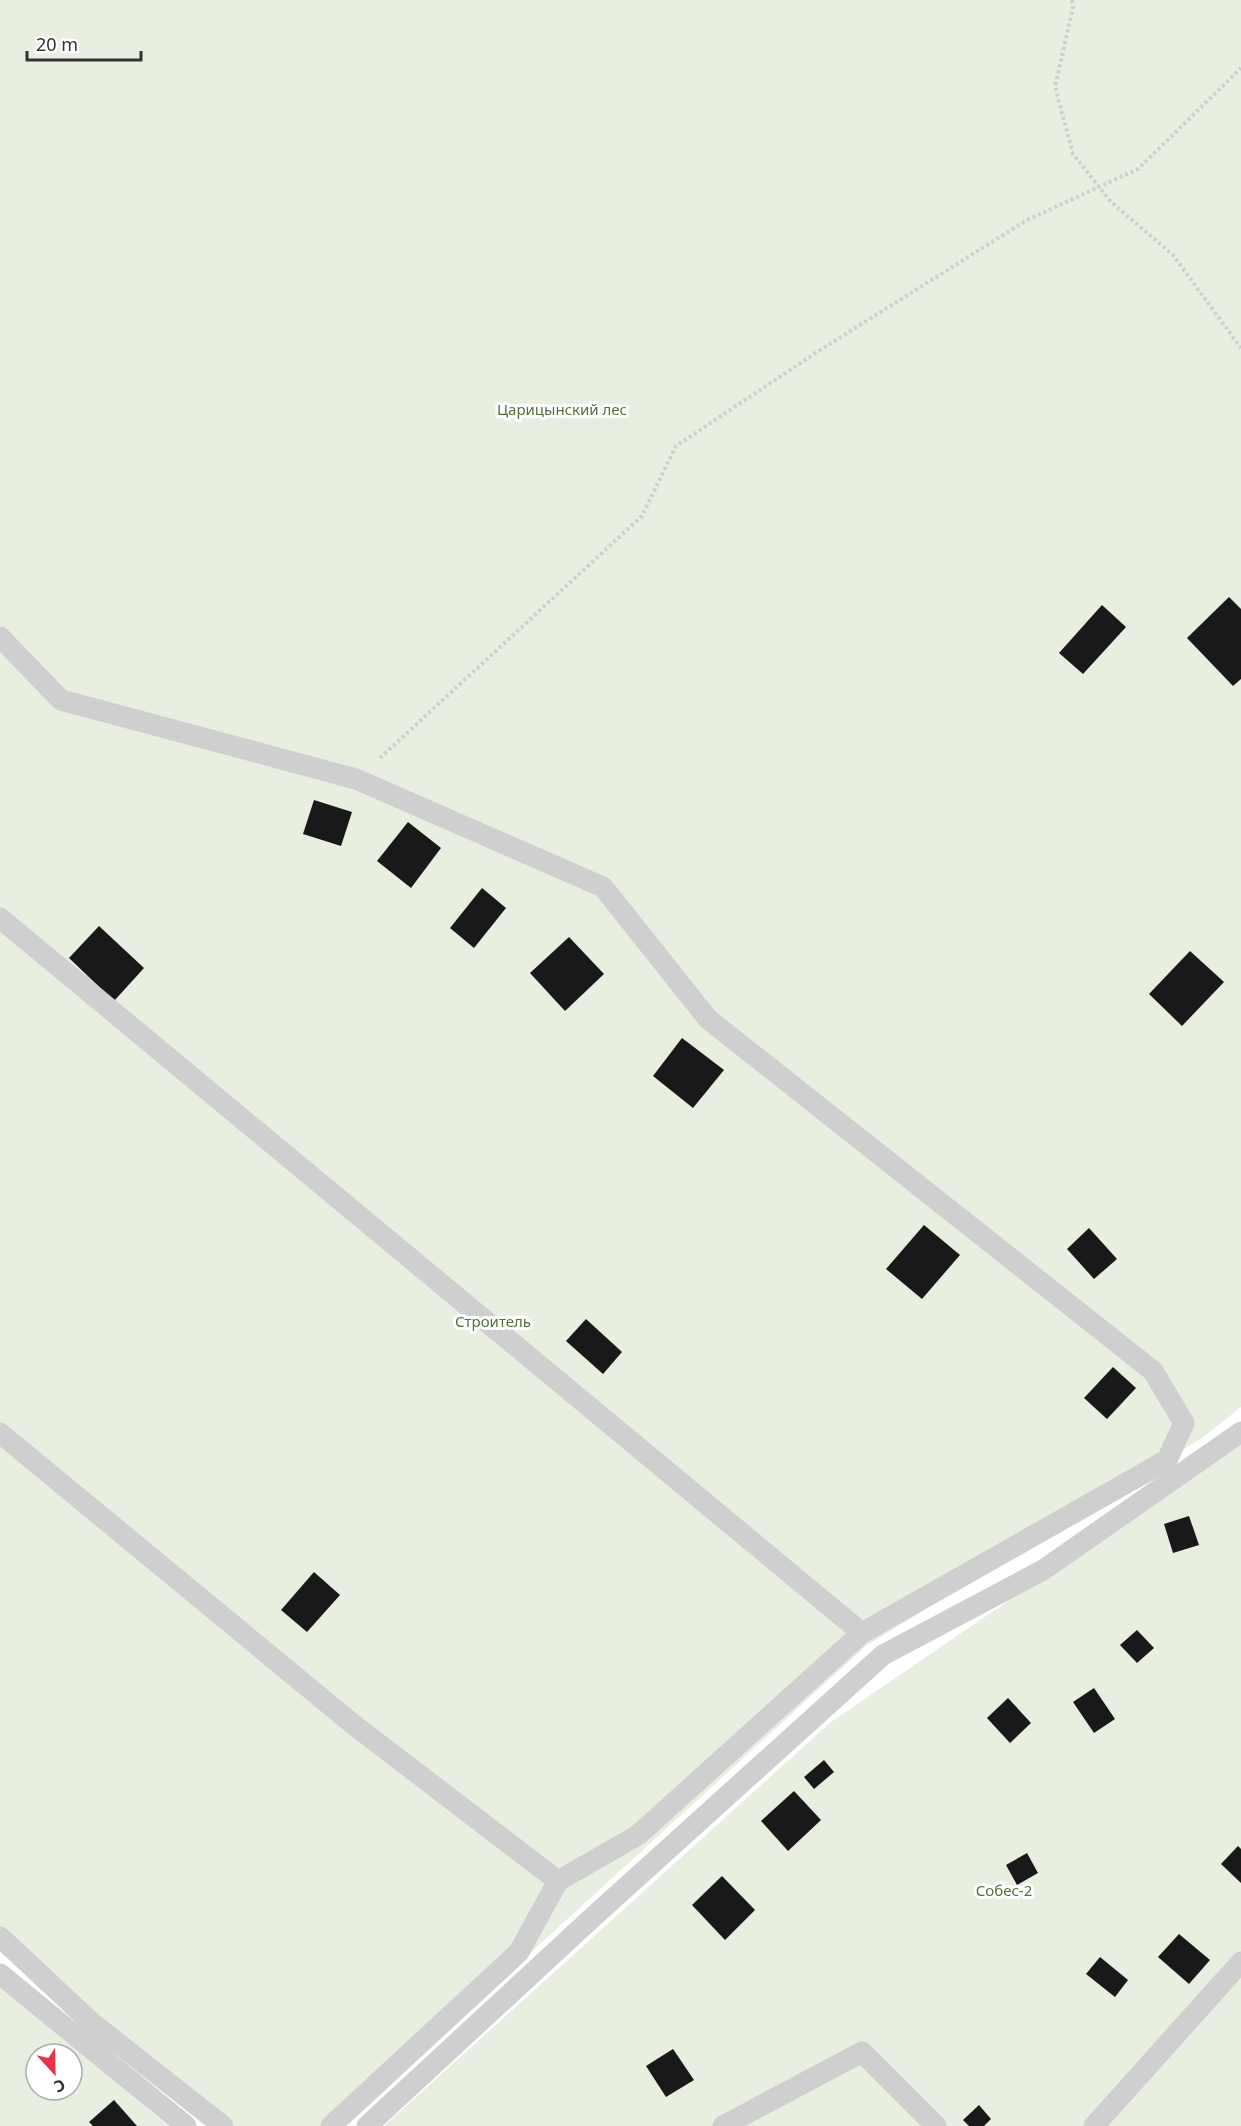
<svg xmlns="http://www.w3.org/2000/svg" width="1241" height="2126" font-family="'Noto Sans',sans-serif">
<rect width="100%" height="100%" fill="#fff"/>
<g fill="#e8eee0" fill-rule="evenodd">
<polygon points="0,0 1241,0 1241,1407 1205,1436 866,1646 341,2126 215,2126 0,1951"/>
<polygon points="1241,1442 1241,2126 384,2126 831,1722"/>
<path d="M0 1984 168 2126H0ZM36 2054H72V2090H36Z"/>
</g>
<g fill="#191919">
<polygon points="1229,597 1241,609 1241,679 1233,686 1187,638"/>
<polygon points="1102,605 1126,627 1083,674 1059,653"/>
<polygon points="314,800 352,812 341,846 303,834"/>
<polygon points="408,822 441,848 411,888 377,861"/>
<polygon points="482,888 506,908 474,948 450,928"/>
<polygon points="99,926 144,968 114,1001 69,958"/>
<polygon points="569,937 604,974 565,1011 530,973"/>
<polygon points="1190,951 1224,982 1182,1026 1149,994"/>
<polygon points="682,1038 724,1070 693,1108 653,1076"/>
<polygon points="924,1225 960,1255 922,1299 886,1269"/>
<polygon points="1089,1228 1117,1259 1094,1279 1067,1249"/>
<polygon points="586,1319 622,1352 603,1374 566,1341"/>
<polygon points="1113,1367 1136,1388 1107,1419 1084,1398"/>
<polygon points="1189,1516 1199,1545 1173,1553 1164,1524"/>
<polygon points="314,1572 340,1595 307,1632 281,1610"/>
<polygon points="1137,1630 1154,1648 1137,1663 1120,1645"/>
<polygon points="1094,1688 1115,1719 1094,1733 1073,1702"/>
<polygon points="1008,1698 1031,1723 1010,1743 987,1718"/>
<polygon points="824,1760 834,1772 814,1789 804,1777"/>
<polygon points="794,1791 821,1820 788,1851 761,1821"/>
<polygon points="1238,1846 1241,1849 1241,1883 1221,1864"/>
<polygon points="1027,1853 1038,1873 1017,1885 1006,1865"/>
<polygon points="722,1876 755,1910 725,1940 692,1905"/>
<polygon points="1179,1934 1210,1960 1189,1984 1158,1957"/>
<polygon points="1100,1957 1128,1980 1115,1997 1086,1974"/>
<polygon points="673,2049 694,2080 666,2097 646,2066"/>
<polygon points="114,2100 137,2126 93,2126 89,2122"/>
<polygon points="979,2105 991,2119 984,2126 969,2126 963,2120"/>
</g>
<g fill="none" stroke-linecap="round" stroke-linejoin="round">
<g stroke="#cfcfcf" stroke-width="4" stroke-dasharray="3 3" stroke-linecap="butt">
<polyline points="1072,0 1073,7 1055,87 1073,154 1111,202 1173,255 1241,348"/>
<polyline points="380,758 642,516 676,446 817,352 1027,220 1138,169 1241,68"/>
</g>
<g stroke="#cfcfcf" stroke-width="21">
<polyline points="0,637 61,700 356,779 603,887 708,1019 1153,1371 1184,1423 1167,1460 862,1633 638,1835 558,1881 354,1725 0,1433"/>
<polyline points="0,918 862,1633"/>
<polyline points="0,1937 91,2022 223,2126"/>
<polyline points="0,1974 186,2126"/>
<polyline points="331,2126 519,1952 558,1881"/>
<polyline points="367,2126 593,1917 883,1655 1043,1570 1241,1432"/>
<polyline points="723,2126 862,2052 936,2126"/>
<polyline points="1094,2126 1241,1962"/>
</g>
</g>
<g text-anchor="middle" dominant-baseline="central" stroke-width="6" stroke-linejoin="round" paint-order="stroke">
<g font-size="15" fill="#566f3d" stroke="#fff">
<text x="562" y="409">Царицынский лес</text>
<text x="493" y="1321">Строитель</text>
<text x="1004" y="1890">Собес-2</text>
</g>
</g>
<g transform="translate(54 2072) rotate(158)"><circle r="28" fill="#ffffff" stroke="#adadad" stroke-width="1.5"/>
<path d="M0-4.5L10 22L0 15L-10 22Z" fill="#e83447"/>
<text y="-9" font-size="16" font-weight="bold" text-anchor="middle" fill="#323232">С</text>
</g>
<path d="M27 51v9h114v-9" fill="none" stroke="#323232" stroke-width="3"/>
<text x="36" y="51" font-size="18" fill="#323232" stroke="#ffffff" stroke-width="4.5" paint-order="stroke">20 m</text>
</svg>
